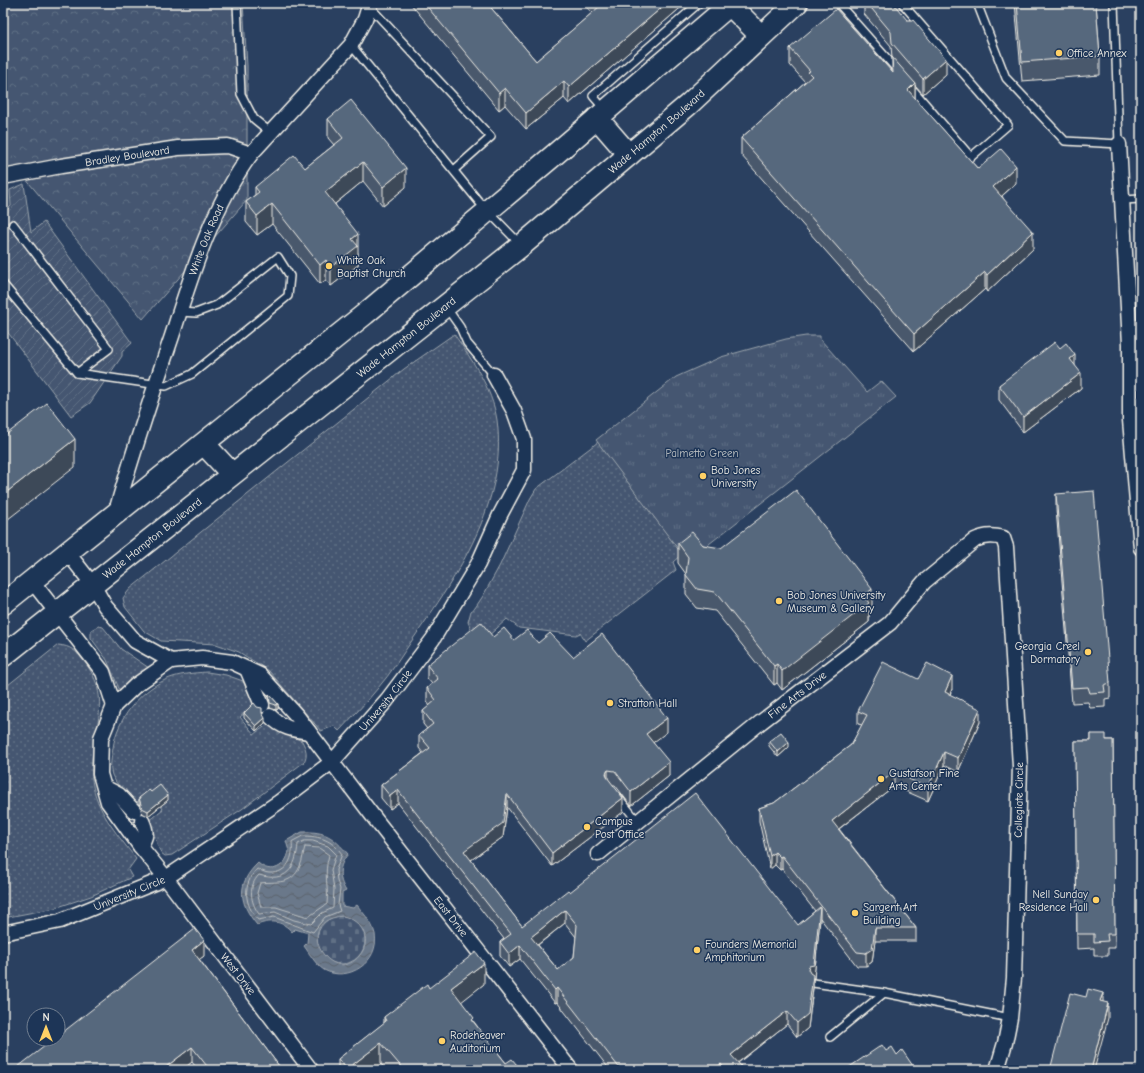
<svg xmlns="http://www.w3.org/2000/svg" width="1144" height="1073" font-family="'Comic Neue',sans-serif">
<defs>
<pattern id="grass-dots" width="8" height="8" patternUnits="userSpaceOnUse"><rect width="8" height="8" fill="#445771"/><path d="M2 2h.1M6 6h.1" fill="none" stroke="#607085" stroke-width="1.8" stroke-linecap="round"/></pattern>
<pattern id="forest-crowns" width="20" height="18" patternUnits="userSpaceOnUse"><rect width="20" height="18" fill="#445771"/><path d="M2 6a3 3 0 1 1 6 0M12 15a3 3 0 1 1 6 0" fill="none" stroke="#607085"/></pattern>
<pattern id="cemetery-stones" width="16" height="16" patternUnits="userSpaceOnUse"><rect width="16" height="16" fill="#445771"/><path d="M2 7V4a2 2 0 0 1 4 0v3zM10 15v-3a2 2 0 0 1 4 0v3z" fill="#607085"/></pattern>
<pattern id="park-tufts" width="24" height="20" patternUnits="userSpaceOnUse"><rect width="24" height="20" fill="#445771"/><path d="M3 7l-1-3M5 7V3M7 7l1-3M15 17l-1-3M17 17v-4M19 17l1-3" fill="none" stroke="#607085"/></pattern>
<pattern id="garden-furrows" width="10" height="10" patternUnits="userSpaceOnUse"><rect width="10" height="10" fill="#445771"/><path d="M-1 1l2-2M0 10L10 0M9 11l2-2" fill="none" stroke="#607085"/></pattern>
<pattern id="water-waves" width="16" height="10" patternUnits="userSpaceOnUse"><rect width="16" height="10" fill="#6a788a"/><path d="M0 5q4-4 8 0t8 0" fill="none" stroke="#5b626b"/></pattern>
</defs>
<rect width="100%" height="100%" fill="#2a4060"/>
<filter id="ink" filterUnits="userSpaceOnUse"><feTurbulence type="fractalNoise" baseFrequency=".025" numOctaves="2"/><feDisplacementMap in="SourceGraphic" scale="8" xChannelSelector="R" yChannelSelector="G"/><feConvolveMatrix kernelMatrix="1 2 1 2 8 2 1 2 1" color-interpolation-filters="sRGB"/></filter>
<g filter="url(#ink)">
<g fill="url(#grass-dots)" stroke="#9ca4ac">
<path d="M454 334C472 360 492 388 497 420 508 501 457 576 413 639 402 655 391 673 378 688 366 703 352 717 339 731L334 726 321 731 269 671 239 652 216 644 161 641 144 631 125 607 123 598 130 589 404 369Z"/>
<polygon points="598,442 682,554 673,562 676,570 585,641 580,633 576,635 519,628 507,619 486,638 474,636 468,622 471,611 475,608 483,596 500,565 530,499 536,489"/>
<polygon points="98,626 103,627 121,649 149,668 120,691 107,660 91,638 91,630"/>
<path d="M58 645C71 646 76 651 83 660 119 704 84 738 93 786 99 815 119 836 136 859L128 870 132 877 91 896 55 908 3 918V689Z"/>
<path d="M207 672 226 675 243 681 254 706 240 717 254 734 270 723 278 730 302 741C306 749 308 754 304 762L242 809 172 855 165 856C156 852 156 831 148 821L163 809 152 793 135 803C128 795 116 785 112 775 109 767 112 755 113 748 117 719 139 692 165 680 178 674 193 673 207 672Z"/>
</g>
<polygon fill="url(#forest-crowns)" stroke="#9ca4ac" points="3,3 243,3 247,66 247,200 143,319 24,177 3,184"/>
<circle fill="url(#cemetery-stones)" stroke="#9ca4ac" cx="341" cy="940" r="24"/>
<polygon fill="url(#park-tufts)" stroke="#9ca4ac" points="806,336 820,336 820,339 867,392 881,381 896,397 695,555 684,557 596,440 676,377 721,357 786,339"/>
<polygon fill="url(#garden-furrows)" stroke="#9ca4ac" points="24,184 31,232 44,222 132,343 122,352 122,356 90,403 71,416 3,326 3,214 11,206 10,190"/>
<path fill="url(#water-waves)" stroke="#a1a8b0" fill-rule="evenodd" d="M302 832C326 831 333 837 348 854 338 866 338 878 346 891L342 893V906L353 908 357 905C364 914 372 922 375 934 380 962 348 983 324 970 315 964 310 954 304 946L307 943 308 933 295 929 292 932C282 920 270 920 257 925 239 903 236 884 258 863 271 875 286 867 289 851L286 841ZM343 916C361 920 373 939 360 955 332 990 289 920 343 916Z"/>
<g fill="none" stroke-linecap="round" stroke-linejoin="round">
<g stroke="#bdc1c2" stroke-width="1">
<path d="M303 836C320 836 332 840 342 854L336 870 337 881 340 889 338 905 340 911 325 917 313 932 274 917 258 920C244 904 242 885 257 869 261 870 265 873 269 873 288 874 294 857 292 842Z"/>
<path d="M313 841 328 846 336 854 331 870 334 889 333 908 322 913 311 924 294 920 275 912 259 914C250 902 248 886 259 875 286 883 296 869 298 844L304 841Z"/>
<path d="M305 847 319 848 329 855C323 876 329 885 327 904L308 917 276 907H261L257 893 260 883C276 881 292 886 300 866 303 860 303 852 305 847Z"/>
</g>
<defs>
<g id="service">
<polyline points="237,3 241,94 254,119 270,132"/>
<polyline points="838,3 899,72"/>
<polyline points="902,3 1008,125 971,157 909,85"/>
<polyline points="977,3 1006,78 1065,141 1119,144 1114,3"/>
<polyline points="369,6 491,137 454,170"/>
<polyline points="351,45 480,203 520,244"/>
<polyline points="605,110 593,96 699,3"/>
<polyline points="1123,200 1141,199"/>
<polyline points="13,224 109,349 77,373"/>
<polyline points="3,284 77,373 166,386 192,374 288,296 290,276 278,257 217,305 196,313 180,312"/>
<polyline points="446,307 460,327 467,343 494,375"/>
<polyline points="1129,323 1141,324"/>
<polyline points="618,797 638,822"/>
<polyline points="813,983 884,993"/>
<polyline points="830,1037 884,993 1010,1018"/>
</g>
<g id="minor">
<polyline points="1119,144 1130,344 1130,420 1141,548"/>
<path id="s1" d="M3 177 61 166 178 148 228 146 251 154"/>
<path id="s2" d="M115 515C132 455 152 395 172 336 192 273 212 207 251 154L351 45 365 19 370 3"/>
<polyline points="68,553 93,585 105,606 135,641 171,661"/>
<polyline points="32,581 103,672 114,706"/>
<polyline points="247,669 262,705"/>
<path d="M270 716C282 728 293 730 309 732"/>
<polyline points="104,787 119,795 134,811"/>
<path d="M140 846C147 836 147 832 142 821"/>
<path id="s3" d="M598 854 761 722 890 623 924 582 975 540C985 535 993 535 1003 538L1006 547 1020 766 1014 978 1010 1018 1005 1043 997 1070"/>
<path id="s4" d="M3 933 60 921 166 878 279 802 332 762 387 700 433 639 478 564 500 515 524 470V439L514 411 494 375"/>
<path id="s5" d="M311 1070 166 878 140 846 108 802 100 774 101 738 114 706 136 685 171 661 202 658 232 662 260 675 297 716 372 815 571 1070"/>
</g>
<g id="primary">
<polyline points="730,5 761,36"/>
<polyline points="597,118 629,155"/>
<polyline points="204,444 232,474"/>
<polyline points="3,604 365,314 553,156 732,3"/>
<path id="s6" d="M3 656 521 246 688 105 797 3"/>
</g>
</defs>
<use href="#service" stroke="#f4f1e8" stroke-width="10"/>
<use href="#minor" stroke="#f4f1e8" stroke-width="17"/>
<use href="#primary" stroke="#f4f1e8" stroke-width="24"/>
<use href="#service" stroke="#1d3557" stroke-width="7"/>
<use href="#minor" stroke="#1d3557" stroke-width="14"/>
<use href="#primary" stroke="#1d3557" stroke-width="21"/>
</g>
<g fill="#4a596c" stroke="#f4f1e8" fill-rule="evenodd">
<polygon points="410,3 487,3 536,61 592,13 583,3 686,3 569,104 564,98 526,129 505,105 499,110"/>
<polygon points="864,3 893,3 946,74 923,94 915,85 915,98 978,169 1016,183 1002,196 1033,249 987,292 985,289 914,351 741,155 741,138 805,82 790,65 790,48 892,72 892,58 891,46 864,14"/>
<polygon points="1015,3 1096,3 1100,56 1100,75 1022,81"/>
<polygon points="328,119 406,187 383,206 363,181 335,204 358,253 358,265 331,286 326,280 320,284 272,224 257,235 246,222 246,202 255,195 255,187 305,168 334,145 328,138"/>
<polygon points="1060,348 1075,366 1081,388 1023,432 999,400 999,385"/>
<polygon points="1056,494 1110,683 1110,698 1105,699 1105,707 1090,708 1088,702 1072,703 1056,509"/>
<polygon points="678,543 703,545 872,608 869,611 869,622 782,690 777,683 774,685 715,611 697,608 686,594 686,574 678,563"/>
<path d="M493 637 514 640 538 643 573 657 667 732 653 742 669 776 631 806 615 785H613L623 812 552 866 507 807 503 837 471 860 522 926 570 892 798 925 815 911 782 869 780 870 775 865 770 869 759 821V808L774 803 851 745 862 725 858 724V711L918 679 952 689 950 695 980 722 958 772 944 765 928 801 894 786 839 829 916 928V941H875L872 962 866 966H857L820 918 814 978H813V988L808 1028 797 1037 787 1024 738 1063 741 1070H610L557 1002 555 1003 520 959 509 967 500 956V942L504 939 398 803 390 809 381 798V785L423 753 419 748V735L427 729 423 724V711L430 706 427 702V688L432 684 427 678V665ZM565 923 576 937 574 957 558 970 538 945Z"/>
<polygon points="269,694 278,704 278,709 276,710 270,708"/>
<polygon points="244,713 262,714 265,723 256,731 244,718"/>
<polygon points="1091,734 1106,740 1113,740 1115,948 1108,948 1108,956 1094,956 1094,948 1077,949 1075,741 1091,741"/>
<polygon points="769,741 789,747 778,757 769,746"/>
<polygon points="151,792 168,800 148,816 142,813 139,803 139,798"/>
<polygon points="204,956 199,959 282,1070 198,1070 192,1062 182,1070 14,1070"/>
<polygon points="484,984 461,1001 474,1022 506,1063 521,1070 386,1070 381,1064 374,1070 338,1070 338,1059 384,1023 384,1017 429,988"/>
</g>
<g fill="#3c4858" stroke="#f4f1e8">
<polygon points="667,3 686,3 569,104 569,87"/>
<polygon points="946,59 946,74 923,94 923,79"/>
<polygon points="564,81 564,98 526,129 526,113"/>
<polygon points="915,83 915,100 908,90"/>
<polygon points="505,88 505,105 499,110 499,93"/>
<polygon points="363,162 363,181 325,212 325,192"/>
<polygon points="1016,166 1016,183 993,204 993,187"/>
<polygon points="406,168 406,187 383,206 383,187"/>
<polygon points="272,204 272,224 257,235 257,216"/>
<polygon points="1033,232 1033,249 987,292 987,275"/>
<polygon points="358,234 358,265 331,286 331,267 352,239"/>
<polygon points="326,260 326,280 320,284 320,265"/>
<polygon points="985,272 985,289 914,351 914,334"/>
<polygon points="1075,355 1075,370 1070,359"/>
<polygon points="1081,373 1081,388 1023,432 1023,417"/>
<polygon points="75,439 75,467 3,523 3,495"/>
<polygon points="872,589 872,608 869,611 869,622 782,690 782,671 864,596"/>
<polygon points="777,664 777,683 774,685 774,666"/>
<polygon points="952,676 952,689 945,705 945,692"/>
<polygon points="278,704 278,709 276,710 276,705"/>
<polygon points="980,709 980,722 958,772 958,758"/>
<polygon points="265,718 265,723 256,731 256,726"/>
<polygon points="667,718 667,732 646,748 646,734"/>
<polygon points="789,742 789,747 778,757 778,752"/>
<polygon points="944,752 944,765 928,801 928,788"/>
<polygon points="669,762 669,776 631,806 631,792"/>
<polygon points="608,770 608,784 606,773"/>
<polygon points="894,772 894,786 832,834 832,821"/>
<polygon points="398,790 398,803 390,809 390,796"/>
<polygon points="507,794 507,807 503,837 464,865 464,851"/>
<polygon points="168,795 168,800 148,816 148,811"/>
<polygon points="623,798 623,812 552,866 552,853"/>
<polygon points="775,852 775,865 770,869 770,856"/>
<polygon points="782,856 782,869 780,870 780,857"/>
<polygon points="820,907 820,920 814,978 813,978 813,988 808,1028 797,1037 797,1023"/>
<polygon points="565,910 565,923 531,950 531,937"/>
<polygon points="875,928 875,941 872,962 866,966 866,953"/>
<polygon points="204,940 204,956 192,965 192,950"/>
<polygon points="520,945 520,959 509,967 509,954"/>
<polygon points="484,963 484,984 451,1010 451,988"/>
<polygon points="557,988 557,1002 555,1003 555,990"/>
<polygon points="1103,993 1103,1008 1100,1001"/>
<polygon points="1108,1003 1108,1018 1094,1070 1091,1070"/>
<polygon points="787,1011 787,1024 731,1068 731,1055"/>
<polygon points="381,1043 381,1064 374,1070 347,1070 347,1069"/>
<polygon points="192,1047 192,1062 182,1070 162,1070"/>
<polygon points="721,1064 721,1070 713,1070"/>
<polygon points="741,1066 741,1070 737,1070"/>
<polygon points="913,1066 913,1070 907,1070"/>
</g>
<g fill="#56677d" stroke="#f4f1e8" fill-rule="evenodd">
<polygon points="424,3 487,3 536,61 600,6 598,3 667,3 569,87 564,81 526,113 505,88 499,93"/>
<polygon points="867,3 893,3 907,20 913,20 946,59 923,79 892,43 891,32"/>
<polygon points="1017,3 1096,3 1100,56 1022,62"/>
<polygon points="836,9 893,73 892,57 915,83 908,90 978,169 1001,149 1016,166 993,187 1033,232 987,275 985,272 914,334 741,138 812,76 808,72 810,71 790,48"/>
<polygon points="351,100 406,168 383,187 363,162 325,192 358,234 352,239 358,246 331,267 326,260 320,265 272,204 257,216 246,202 259,192 255,187 294,155 305,168 343,138 328,119"/>
<polygon points="1055,342 1060,348 1066,343 1075,355 1070,359 1081,373 1023,417 999,385"/>
<polygon points="47,403 75,439 3,495 3,437"/>
<polygon points="796,490 872,589 864,596 869,603 782,671 777,664 774,666 715,592 697,589 686,575 688,557 678,543 692,532 703,545 721,548"/>
<polygon points="1094,491 1110,683 1104,685 1105,692 1090,693 1088,687 1072,688 1056,494"/>
<path d="M481 622 493 637 504 628 514 640 527 630 538 643 550 633 573 657 602 634 667 718 646 734 669 762 631 792 615 771 608 770 606 773 607 777 623 798 552 853 507 794 503 823 464 851 522 926 568 890 570 892 695 793 798 925 820 907 814 965 809 966 808 969 810 973 813 975 808 1014 797 1023 787 1011 731 1055 741 1066 737 1070H726L721 1064 713 1070H621L557 988 555 990 520 945 509 954 500 942 511 934 398 790 390 796 381 785 430 748 419 735 433 724 423 711 436 700 427 688 438 679 427 665ZM565 910 577 925 574 957 558 970 531 937Z"/>
<polygon points="883,662 918,679 927,663 952,676 945,692 980,709 958,758 944,752 928,788 894,772 832,821 916,928 875,928 872,949 866,953 857,952 782,856 780,857 775,852 770,856 759,808 774,803 851,745 867,715 858,711"/>
<polygon points="269,694 278,704 276,705 270,703"/>
<polygon points="254,703 257,707 262,708 262,713 265,718 256,726 244,713"/>
<polygon points="781,732 789,742 778,752 769,741"/>
<polygon points="1091,734 1106,734 1106,740 1113,740 1115,934 1107,934 1108,941 1094,942 1094,934 1077,934 1075,741 1091,741"/>
<polygon points="160,785 168,795 148,811 142,808 139,798 149,790 151,792"/>
<polygon points="195,929 204,940 192,950 282,1070 210,1070 192,1047 162,1070 14,1070 54,1039 58,1039 58,1036"/>
<polygon points="476,952 484,963 451,988 474,1018 472,1020 506,1063 512,1059 521,1070 408,1070 406,1068 404,1070 381,1043 347,1069 338,1059 386,1021 384,1017 427,984 429,988"/>
<polygon points="1088,989 1103,993 1100,1001 1108,1003 1091,1070 1050,1070 1070,993 1086,997"/>
<polygon points="882,1045 886,1051 892,1047 897,1055 902,1050 913,1066 908,1070 845,1070"/>
</g>
</g>
<g fill="#ffd166" stroke="#1d3557" stroke-width="1.5">
<circle cx="1059" cy="53" r="4"/>
<circle cx="329" cy="266" r="4"/>
<circle cx="703" cy="476" r="4"/>
<circle cx="779" cy="601" r="4"/>
<circle cx="1088" cy="652" r="4"/>
<circle cx="610" cy="703" r="4"/>
<circle cx="881" cy="779" r="4"/>
<circle cx="587" cy="827" r="4"/>
<circle cx="1096" cy="900" r="4"/>
<circle cx="855" cy="913" r="4"/>
<circle cx="697" cy="950" r="4"/>
<circle cx="442" cy="1041" r="4"/>
</g>
<g text-anchor="middle" dominant-baseline="central" stroke-width="3" stroke-linejoin="round" paint-order="stroke">
<g font-size="11" fill="#f4f1e8" stroke="#1d3557" text-anchor="start">
<text x="1067" y="53">Office Annex</text>
<text x="337" y="260">White Oak<tspan x="337" dy="13">Baptist Church</tspan></text>
<text x="711" y="470">Bob Jones<tspan x="711" dy="13">University</tspan></text>
<text x="787" y="595">Bob Jones University<tspan x="787" dy="13">Museum &amp; Gallery</tspan></text>
<text x="1080" y="646" text-anchor="end">Georgia Creel<tspan x="1080" dy="13">Dormatory</tspan></text>
<text x="618" y="703">Stratton Hall</text>
<text x="889" y="773">Gustafson Fine<tspan x="889" dy="13">Arts Center</tspan></text>
<text x="595" y="821">Campus<tspan x="595" dy="13">Post Office</tspan></text>
<text x="1088" y="894" text-anchor="end">Nell Sunday<tspan x="1088" dy="13">Residence Hall</tspan></text>
<text x="863" y="907">Sargent Art<tspan x="863" dy="13">Building</tspan></text>
<text x="705" y="944">Founders Memorial<tspan x="705" dy="13">Amphitorium</tspan></text>
<text x="450" y="1035">Rodeheaver<tspan x="450" dy="13">Auditorium</tspan></text>
</g>
<g font-size="11" fill="#f4f1e8" stroke="#1d3557">
<text stroke="none"><textPath href="#s6" startOffset="838">Wade Hampton Boulevard</textPath></text>
<text stroke="none"><textPath href="#s1" startOffset="126">Bradley Boulevard</textPath></text>
<text stroke="none"><textPath href="#s2" startOffset="290">White Oak Road</textPath></text>
<text stroke="none"><textPath href="#s6" startOffset="514">Wade Hampton Boulevard</textPath></text>
<text stroke="none"><textPath href="#s6" startOffset="190">Wade Hampton Boulevard</textPath></text>
<text stroke="none"><textPath href="#s3" startOffset="255">Fine Arts Drive</textPath></text>
<text stroke="none"><textPath href="#s4" startOffset="457">University Circle</textPath></text>
<text transform="translate(1019 800) rotate(-89)">Collegiate Circle</text>
<text stroke="none"><textPath href="#s4" startOffset="133">University Circle</textPath></text>
<text stroke="none"><textPath href="#s5" startOffset="909">East Drive</textPath></text>
<text transform="translate(238 974) rotate(52)">West Drive</text>
</g>
<g font-size="11" fill="#bfc3c4" stroke="#1d3557">
<text x="702" y="453">Palmetto Green</text>
</g>
</g>
<rect width="1144" height="1073" fill="none" stroke="#1d3557" stroke-width="16"/>
<rect x="8" y="8" width="1128" height="1057" fill="none" stroke="#f4f1e8" stroke-width="1.5" filter="url(#ink)"/>
<g transform="translate(46 1027)"><circle r="19" fill="#1d3557" stroke="#738091"/>
<path d="M0-3L7 15L0 10L-7 15Z" fill="#ffd166"/>
<text y="-6" font-size="11" font-weight="bold" text-anchor="middle" fill="#f4f1e8">N</text>
</g>
</svg>
